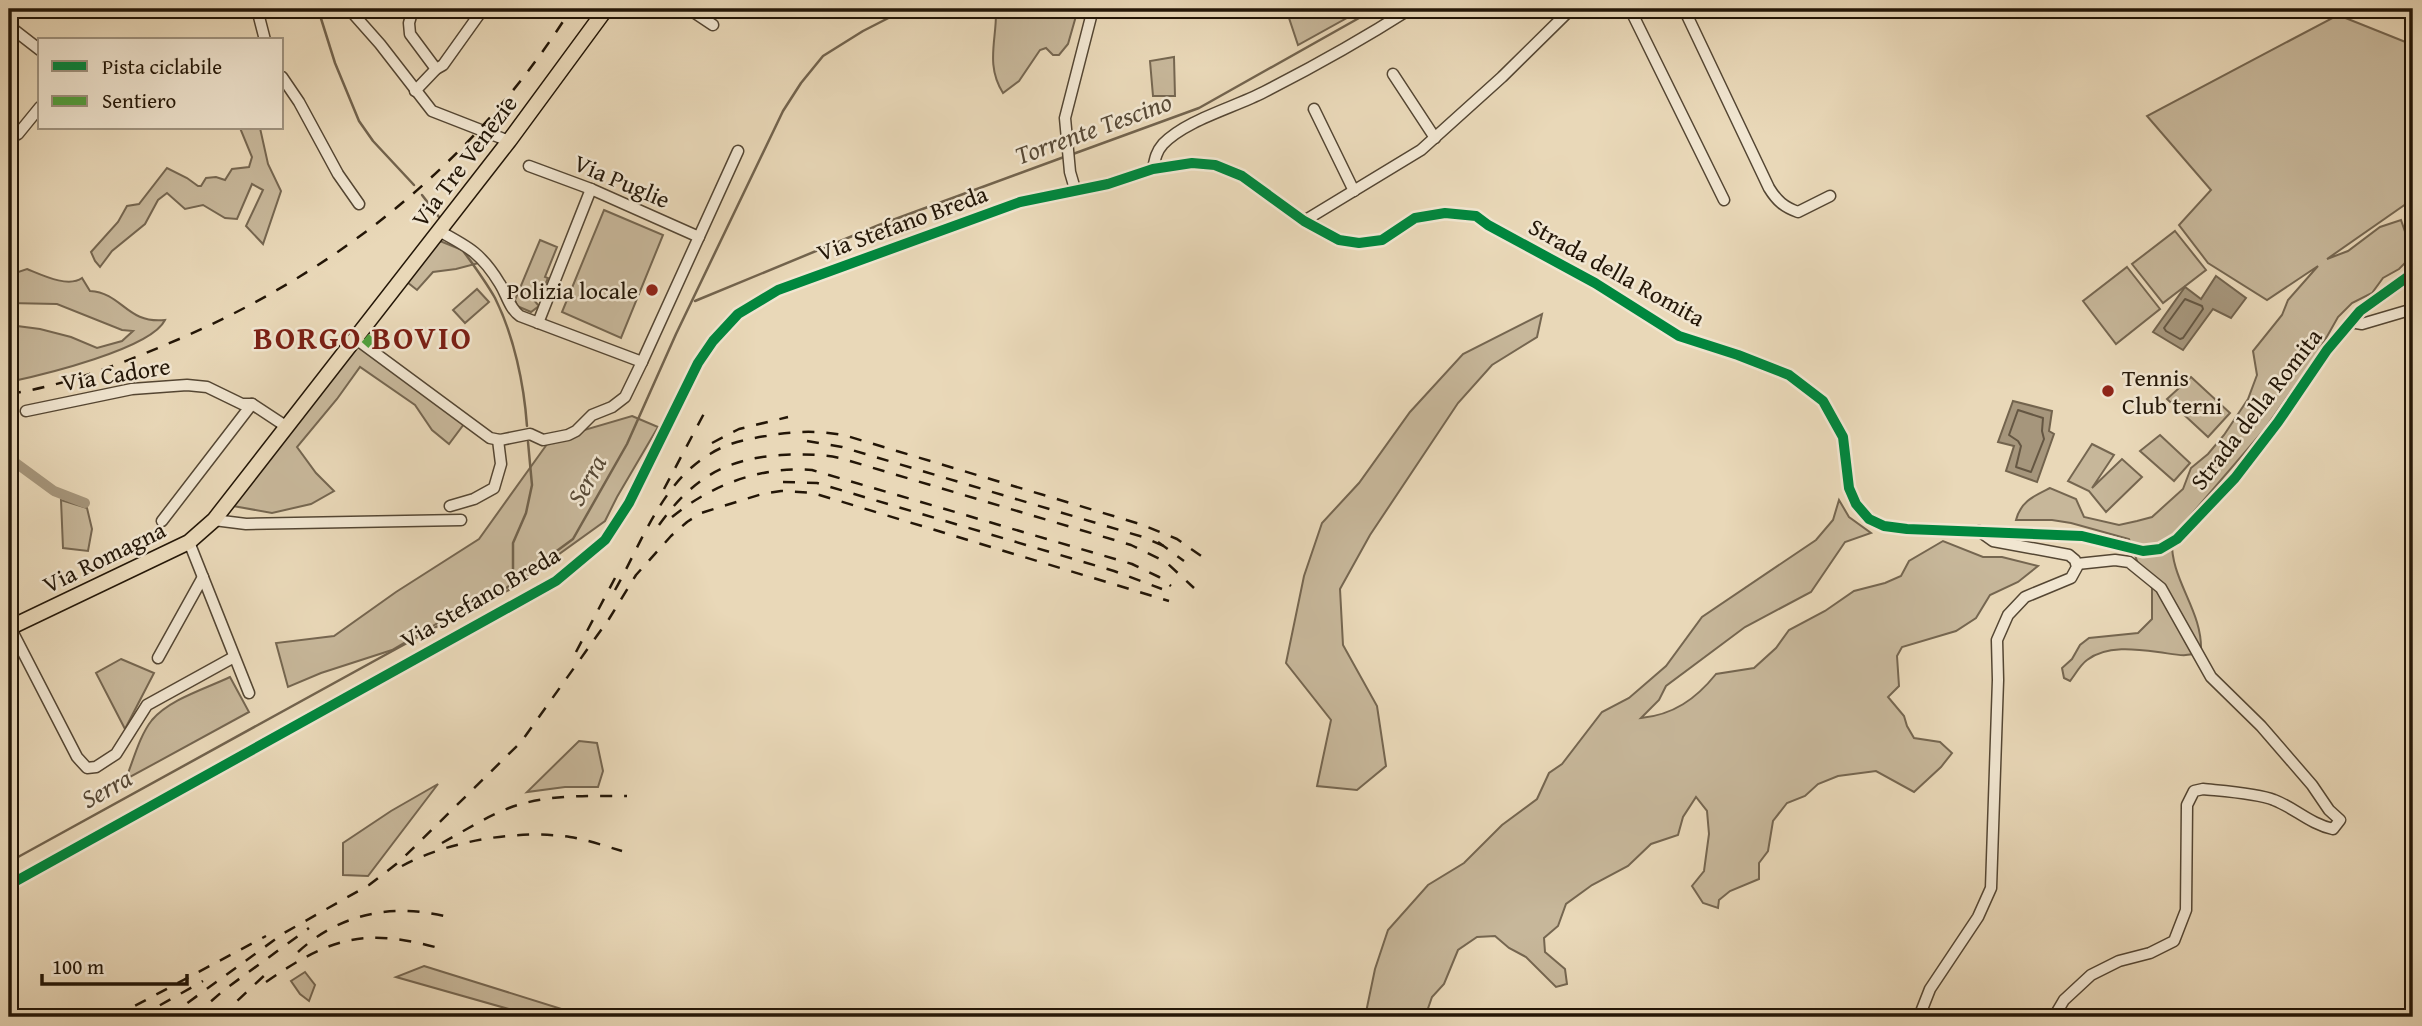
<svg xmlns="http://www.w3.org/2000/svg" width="2422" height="1026" font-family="'Gentium Book Plus',serif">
<rect width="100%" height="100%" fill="#e9d8b8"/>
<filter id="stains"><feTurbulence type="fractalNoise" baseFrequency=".00286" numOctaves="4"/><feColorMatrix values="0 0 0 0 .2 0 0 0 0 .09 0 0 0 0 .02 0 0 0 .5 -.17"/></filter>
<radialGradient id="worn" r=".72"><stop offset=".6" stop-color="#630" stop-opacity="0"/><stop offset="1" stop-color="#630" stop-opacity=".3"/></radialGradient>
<g fill="#c7b79a" stroke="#756650" stroke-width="2">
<path d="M996 9H1078L1068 44 1059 55H1053L1046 48 1040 50 1019 81 1003 93C985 64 997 40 996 9Z"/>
<polygon points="1286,9 1363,9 1298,45"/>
<path d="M2338 15 2413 45V199L2327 259 2348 251 2380 227 2401 220 2413 255 2399 269 2383 278 2372 293 2352 303 2338 317 2316 356 2264 430 2172 537C2169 580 2203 609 2201 652 2185 658 2174 654 2158 652 2136 649 2106 645 2087 660 2080 665 2075 675 2070 681L2064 678 2062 668 2072 659 2080 645 2089 638 2138 633 2152 619V588L2140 569 2129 539 2071 523 2052 520H2016C2021 501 2034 496 2050 488L2076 499 2084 517 2119 525 2137 521 2152 517 2183 489 2191 468 2208 454 2224 435 2248 399 2257 375 2253 351 2282 315 2288 300 2318 266 2267 300 2208 263 2179 225 2211 190 2147 116Z"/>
<polygon points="1174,57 1175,96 1153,96 1150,61"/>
<polygon points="240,128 260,128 268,164 281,191 263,244 246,226 263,190 252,184 237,219 225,218 203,205 185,209 167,193 158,200 145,224 112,251 100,267 95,261 91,252 118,222 127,206 139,204 167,168 187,178 198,186 201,186 206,178 216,177 225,180 232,169 249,167 252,157"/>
<polygon points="604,210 663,235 621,338 562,312"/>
<polygon points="2175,231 2206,270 2163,303 2132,264"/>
<polygon points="540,240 557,247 545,277 548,278 541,295 536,293 533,299 539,306 531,312 517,306 515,300"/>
<polygon points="440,241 472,254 479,263 456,269 433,272 417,290 407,282 435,242"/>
<polygon points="2127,267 2160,309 2116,344 2083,301"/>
<path d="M27 269C42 275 68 288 82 278L90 291C123 293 126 324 165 320 151 349 42 375 9 382V325L40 329 71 337 97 348 122 341 133 331 122 330 57 304 9 303V278H14L18 272Z"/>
<polygon points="477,289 489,302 465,323 453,310"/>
<polygon points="1542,314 1537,337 1492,365 1458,403 1370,535 1340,589 1343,645 1377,706 1386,766 1357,790 1317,786 1331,720 1286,663 1304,576 1322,523 1359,483 1410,412 1463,354"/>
<polygon points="357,345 464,424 449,444 432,430 415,405 360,367 337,399 297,447 316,473 334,491 311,504 272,513 233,506"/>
<polygon points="2191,377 2230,413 2208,437 2167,399"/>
<polygon points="632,416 658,427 617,497 605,521 509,590 455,613 392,650 321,673 288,687 276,643 334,636 396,592 479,539 550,440"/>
<polygon points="2160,435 2190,463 2174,481 2140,451"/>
<polygon points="2092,444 2114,455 2092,488 2122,459 2142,477 2106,512 2089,491 2068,481"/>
<polygon points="61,500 87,508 92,529 88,551 63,548"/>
<path d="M1839 500 1849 517 1871 533 1845 542 1811 592 1745 627 1666 686 1659 700 1641 718C1673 715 1696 699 1716 674L1754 668 1776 648 1789 630 1825 611 1854 591 1885 583 1901 576 1909 561 1943 541 1983 557H2002L2038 566 2018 582 1990 595 1976 618 1956 631 1902 647 1897 656 1899 686 1888 697 1904 716 1907 726 1914 738 1940 742 1952 753 1941 767 1914 792 1876 771 1838 776 1818 784 1805 796 1787 803 1773 821 1768 851 1759 863V879L1730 891 1719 900 1718 908 1703 903 1692 886 1704 871 1709 834 1707 811 1696 797 1683 817 1678 835 1651 844 1628 866 1592 885 1566 904 1558 926 1544 938 1545 952 1565 969 1567 984 1556 987 1526 957 1509 948 1495 936 1477 937 1458 950 1444 984 1432 997 1425 1017H1365L1375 969 1388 930 1428 885 1464 863 1502 825 1537 799 1549 773 1562 764 1602 712 1629 698 1666 666 1702 617 1816 540 1833 520Z"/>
<polygon points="121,659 154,673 125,729 96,673"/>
<path d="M230 677 249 712 130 777 127 776C134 758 140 735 152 720 170 699 205 689 230 677Z"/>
<polygon points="579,741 597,743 603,771 598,787 565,787 527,792"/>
<polygon points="438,784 368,876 343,875 343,843 391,811"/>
<polygon points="424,966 587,1017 537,1017 396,977"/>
<polygon points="305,972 315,985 309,1001 300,994 291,981"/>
</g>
<g fill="#a6967c" stroke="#72634d" stroke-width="2">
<polygon points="2216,276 2246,298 2231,318 2213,309 2183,350 2153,332 2185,287 2201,299"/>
<polygon points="2013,401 2052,411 2049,431 2054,434 2037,482 2006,471 2014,446 1998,442"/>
</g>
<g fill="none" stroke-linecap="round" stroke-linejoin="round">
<g stroke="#645642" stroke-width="2">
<polygon points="2185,299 2202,306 2203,309 2183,338 2180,339 2166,331 2164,328"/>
<polygon points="2018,410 2043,418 2042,431 2044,439 2031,472 2016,467 2021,446 2018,441 2009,435"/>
</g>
<g stroke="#72634d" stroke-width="2.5">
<polyline points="318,9 335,63 359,121 373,141 414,185"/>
<polyline points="1073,154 1199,108 1375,9"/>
<polyline points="422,195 439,217"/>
<path d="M464 252C475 267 486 282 495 298 514 336 524 384 527 426"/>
<polyline points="695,301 879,225 1064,157"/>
<polyline points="513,584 513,543 526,513 532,485 528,442"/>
<polyline points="9,862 505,589 573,539 627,444 676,334 783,111 801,83 823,56 863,31 906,9"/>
</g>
<polyline stroke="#a6967c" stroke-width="10" points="9,458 54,491 85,503"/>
<defs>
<g id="minor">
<polyline points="257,9 265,40"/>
<polyline points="349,9 380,44 432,111 509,141"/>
<polyline points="413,9 409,23 410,34 436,69"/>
<polyline points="689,9 713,25"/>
<polyline points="1630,9 1724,200"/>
<path d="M1684 9 1769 188C1777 201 1784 207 1798 212L1830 196"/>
<polyline points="9,26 40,50"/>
<polyline points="1393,74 1435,138"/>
<polyline points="282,77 299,102 338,174 359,204"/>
<polyline points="415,91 436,69 443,65 483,9"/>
<polyline points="1314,109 1354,191"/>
<polyline points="9,138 18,134 40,107"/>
<polyline points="529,166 591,189 699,237"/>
<path d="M1153 169C1155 159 1156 152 1163 144 1186 120 1233 108 1264 92 1313 67 1363 39 1410 9"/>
<polyline points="1075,189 1070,172 1065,118 1093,9"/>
<polyline points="1304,221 1421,150 1502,77 1571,9"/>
<path d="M439 231C469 247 482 254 500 284 507 295 509 308 520 316L642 362 738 151"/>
<polyline points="2350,322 2362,324 2413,309"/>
<polyline points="538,323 591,189"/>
<polyline points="356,339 490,438 500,440 530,434 543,440 568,435 576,431 592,415 612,407 625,397 642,362"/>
<polyline points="26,411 132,389 187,385 207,387 242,404 252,404 287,427"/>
<polyline points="450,506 474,499 494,488 501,464 498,440"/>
<polyline points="214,520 246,524 461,520"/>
<polyline points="162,521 252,404"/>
<polyline points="189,542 249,693"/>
<polyline points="10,627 77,757 87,768 96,767 116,754 147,705 234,657"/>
<polyline points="158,658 203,577"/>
<polyline points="9,885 556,581 605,540 629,503 698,363 713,341 738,314 778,290 1020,202 1108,184 1153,169 1192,163 1215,165 1242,176 1304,221 1339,240 1359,243 1382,240 1415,218 1445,213 1476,216 1488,225 1595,283 1679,336 1738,355 1789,375 1823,401 1843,437 1849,488 1856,504 1869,519 1884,526 1907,529 2082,536 2143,551 2160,549 2177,539 2235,478 2278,422 2327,350 2360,311 2413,273"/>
<polyline points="1919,1017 1930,989 1978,917 1991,888 1998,680 1997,640 2008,615 2025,597 2071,578 2077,567 2075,560 2069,555 1993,541 1979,531"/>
<path d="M2054 1017 2064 1000 2091 975 2119 961 2150 953 2174 941 2186 910 2187 805 2194 791 2203 789C2222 791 2257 793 2274 800 2295 808 2310 824 2333 829L2340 820 2329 810 2312 785 2261 726 2211 677 2161 588 2129 562 2115 560 2077 564"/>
</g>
<polyline id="major" points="9,628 189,542 214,520 509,141 606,9"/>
</defs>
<use href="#minor" stroke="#544633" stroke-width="13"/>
<use href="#major" stroke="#231607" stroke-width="17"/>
<use href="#minor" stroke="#f1e6d1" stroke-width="10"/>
<use href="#major" stroke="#e9d8b8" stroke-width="14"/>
<g stroke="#231607" stroke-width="2.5" stroke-dasharray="12 12" stroke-linecap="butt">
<path d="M9 394C62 386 116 366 165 345 334 275 474 164 571 9"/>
<polyline points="807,441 842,447 1143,537 1164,546"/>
<polyline points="712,443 739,429 788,417"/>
<polyline points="783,482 817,483 1114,571 1162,589"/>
<polyline points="664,489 708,406"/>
<path d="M672 517C711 485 761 466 812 470L1132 564 1159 577 1171 586"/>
<path d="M659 525C692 479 724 459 781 455 801 454 820 454 840 458L1131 545 1166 562 1194 588"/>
<polyline points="1158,542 1184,561"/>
<path d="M615 590C641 544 662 482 710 454 727 443 747 439 766 436 792 431 821 430 847 436L1140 524 1177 539 1204 558"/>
<polyline points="576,652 615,578"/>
<path d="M442 843C464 831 486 817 509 808 546 794 589 796 627 796"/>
<path d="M402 866C448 841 518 829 570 837 588 840 605 846 622 851"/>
<path d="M298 952C338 915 390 903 444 916"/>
<path d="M266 982C327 940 361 927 435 947"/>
<polyline points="114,1017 266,936"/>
<polyline points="139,1017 203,981"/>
<polyline points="168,1017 284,933 369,885 399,862 521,742 609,619 636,575 671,536 687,522 701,513 762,494 781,491 813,493 1169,601"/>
<polyline points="193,1017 224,990 309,928"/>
<polyline points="220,1017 268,972"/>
</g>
<polyline stroke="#50a13d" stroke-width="9" stroke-dasharray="18 9" stroke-linecap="butt" points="365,345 372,337"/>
<defs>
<polyline id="cycleway" points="9,885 556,581 605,540 629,503 698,363 713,341 738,314 778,290 1020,202 1108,184 1153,169 1192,163 1215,165 1242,176 1304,221 1339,240 1359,243 1382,240 1415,218 1445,213 1476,216 1488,225 1595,283 1679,336 1738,355 1789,375 1823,401 1843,437 1849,488 1856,504 1869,519 1884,526 1907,529 2082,536 2143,551 2160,549 2177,539 2235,478 2278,422 2327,350 2360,311 2413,273"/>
</defs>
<use href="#cycleway" stroke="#f1e6d1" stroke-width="15"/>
<use href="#cycleway" stroke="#00873e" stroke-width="10"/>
</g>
<g fill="#8f2418" stroke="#f1e6d1" stroke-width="2.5">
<circle cx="652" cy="290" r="7"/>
<circle cx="2108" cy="391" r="7"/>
</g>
<g text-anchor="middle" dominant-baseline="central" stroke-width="5" stroke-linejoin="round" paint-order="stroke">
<g font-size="24" fill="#231607" stroke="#f1e6d1">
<text transform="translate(464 161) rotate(-53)">Via Tre Venezie</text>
<text transform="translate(622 181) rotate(23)">Via Puglie</text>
<text transform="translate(902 223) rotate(-20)">Via Stefano Breda</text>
<text transform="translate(1617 272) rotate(29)">Strada della Romita</text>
<text transform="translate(116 374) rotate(-9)">Via Cadore</text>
<text transform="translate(2256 409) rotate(-52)">Strada della Romita</text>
<text transform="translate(104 557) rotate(-26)">Via Romagna</text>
<text transform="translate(480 597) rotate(-30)">Via Stefano Breda</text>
</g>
<g font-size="24" fill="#231607" stroke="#f1e6d1" text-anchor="end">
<text x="638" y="290">Polizia locale</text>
<text x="2122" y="377" text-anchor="start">Tennis<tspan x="2122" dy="28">Club terni</tspan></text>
</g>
<g font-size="26" font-style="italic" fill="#574936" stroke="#f1e6d1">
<text transform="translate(1093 128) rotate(-20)">Torrente Tescino</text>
<text transform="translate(586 480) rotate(-61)">Serra</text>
<text transform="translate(106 788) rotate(-29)">Serra</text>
</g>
<g font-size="32" font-weight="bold" letter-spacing="2" fill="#7a1f14" stroke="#f1e6d1">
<text x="363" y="337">BORGO BOVIO</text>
</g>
</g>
<rect width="2422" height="1026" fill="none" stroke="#e9d8b8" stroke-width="35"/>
<rect x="10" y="10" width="2401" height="1005" fill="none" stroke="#231607" stroke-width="3.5"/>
<rect x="18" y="18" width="2387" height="991" fill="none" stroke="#231607" stroke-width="2"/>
<rect x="38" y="38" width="245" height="91" fill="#f1e6d1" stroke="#9f9380" stroke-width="2"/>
<rect x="52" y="61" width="35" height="10" fill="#00873e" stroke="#9f9380" stroke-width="2"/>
<text x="102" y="74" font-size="21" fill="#231607">Pista ciclabile</text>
<rect x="52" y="96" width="35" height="10" fill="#50a13d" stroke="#9f9380" stroke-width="2"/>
<text x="102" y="108" font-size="21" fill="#231607">Sentiero</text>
<path d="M42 974v10h145v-10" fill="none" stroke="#231607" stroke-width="3.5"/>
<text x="52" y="974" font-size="21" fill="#231607" stroke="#f1e6d1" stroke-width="5" paint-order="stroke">100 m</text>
<rect width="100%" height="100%" filter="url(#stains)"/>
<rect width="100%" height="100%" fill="url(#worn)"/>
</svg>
